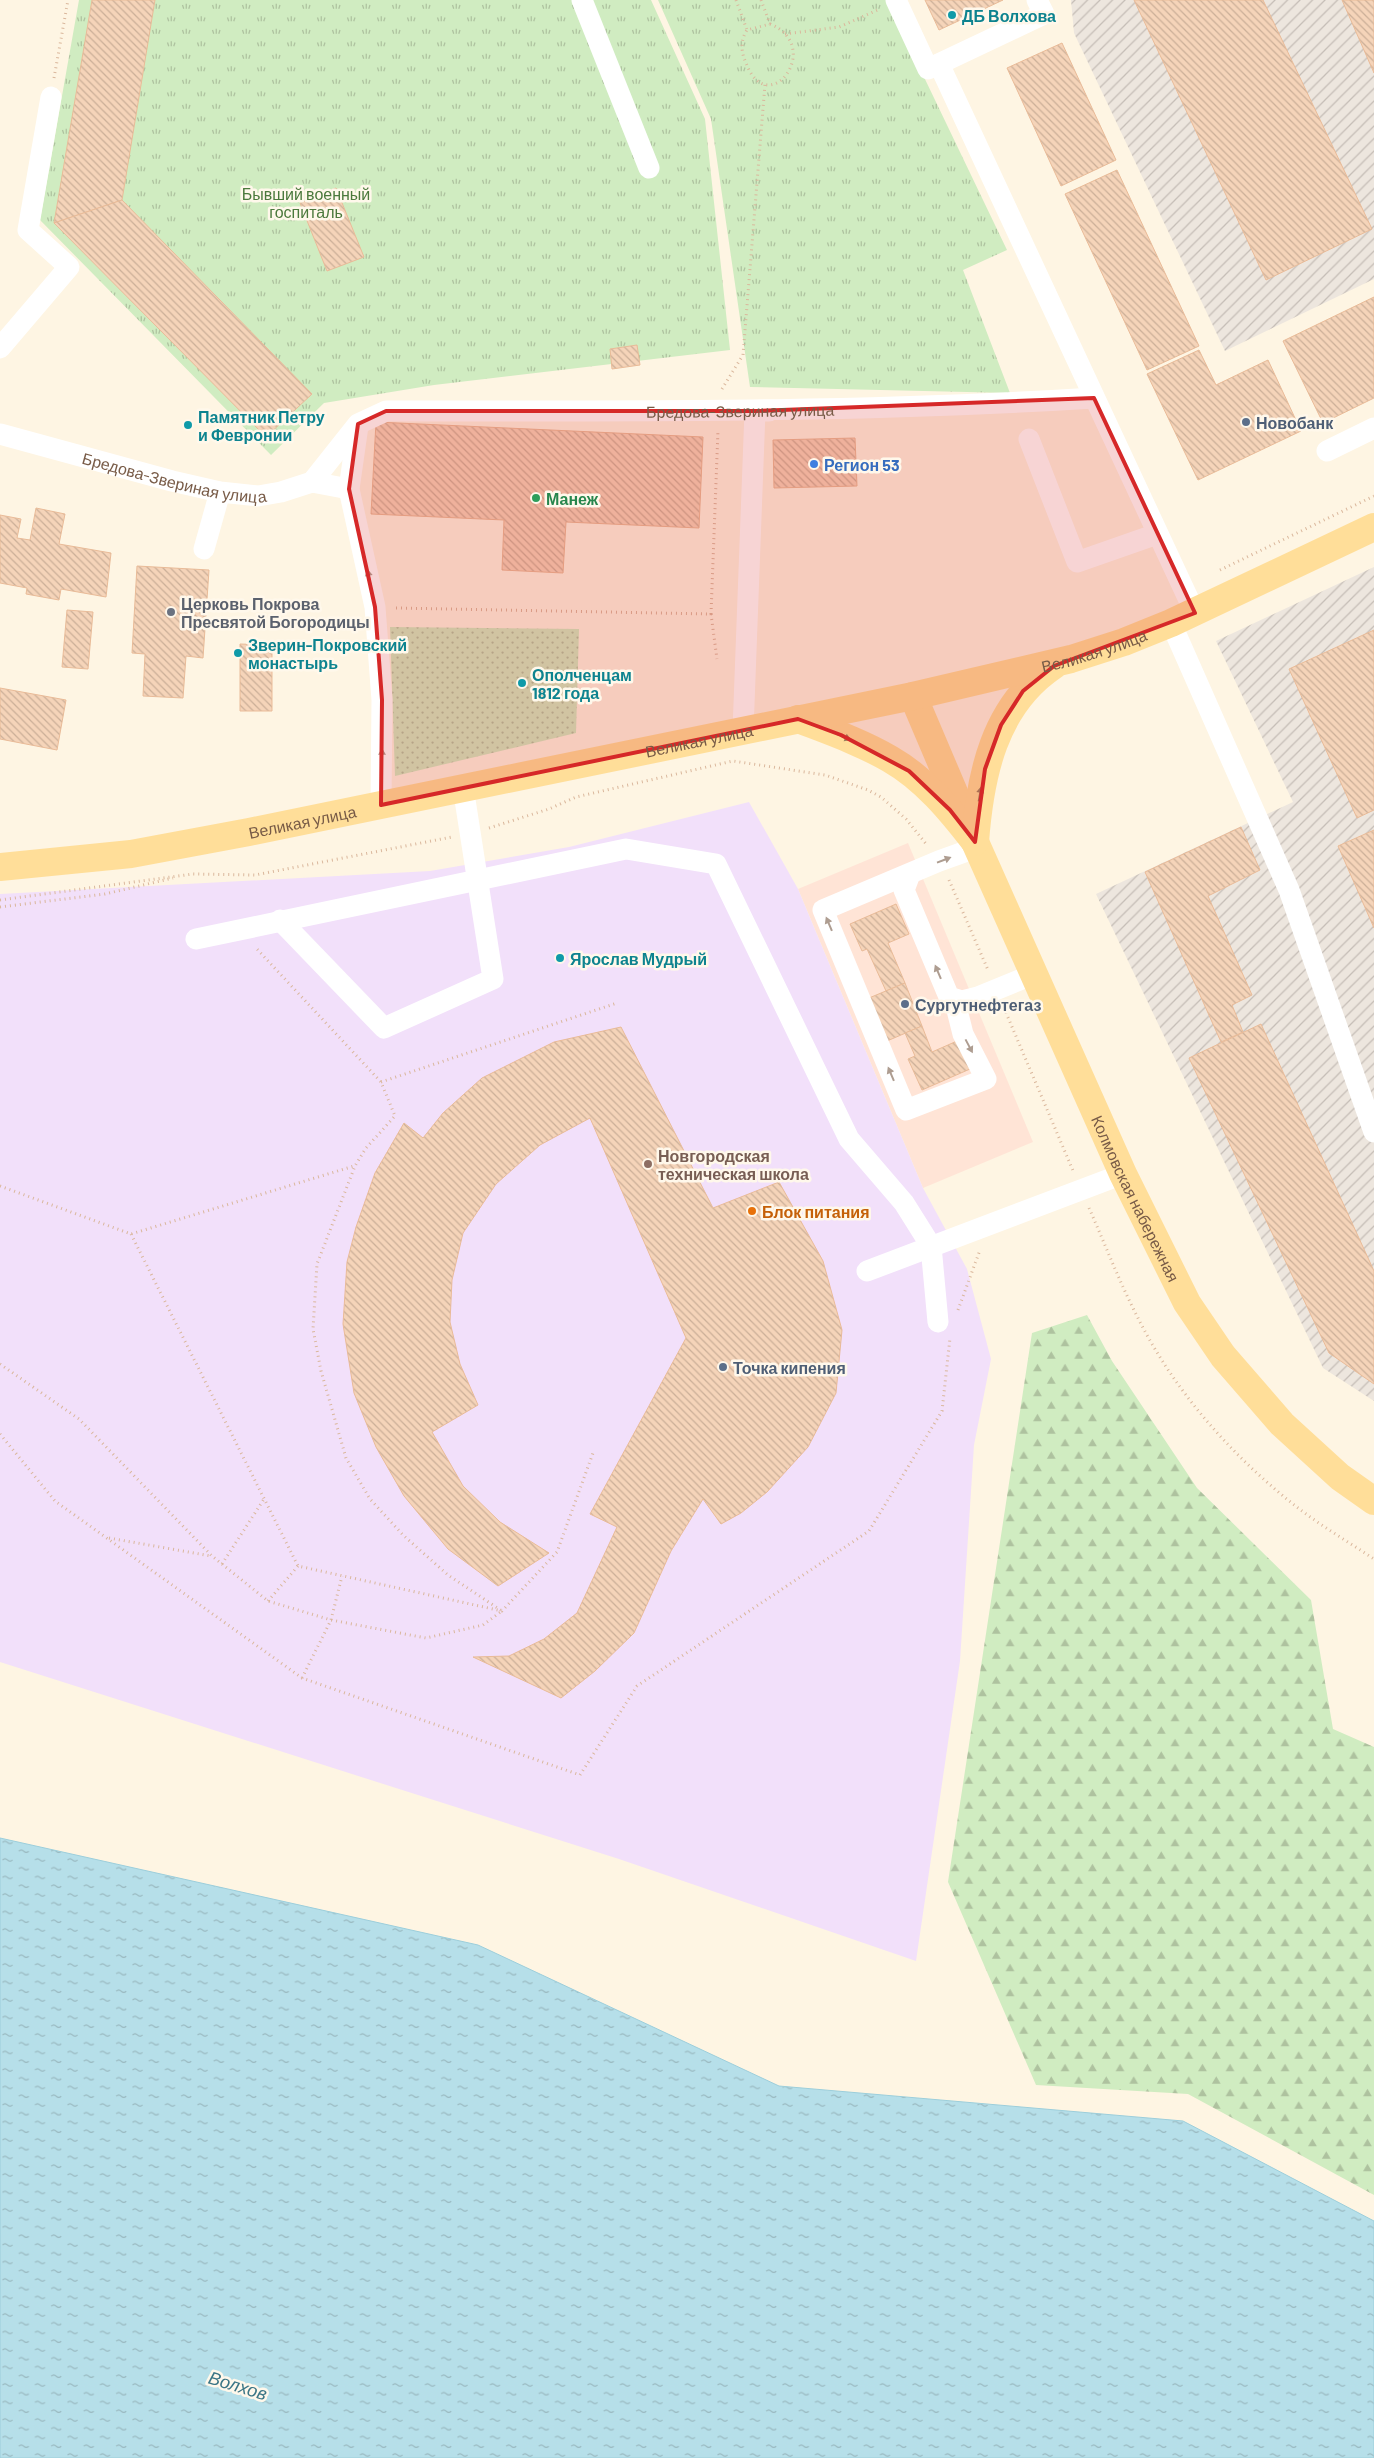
<svg xmlns="http://www.w3.org/2000/svg" width="1374" height="2458" font-family="Barlow,sans-serif">
<defs>
<pattern id="industrial-furrows" width="10" height="10" patternUnits="userSpaceOnUse" patternTransform="scale(1.25)"><rect width="10" height="10" fill="#ede6de"/><path d="M-1 1l2-2M0 10L10 0M9 11l2-2" fill="none" stroke="#c5bdb6"/></pattern>
<pattern id="grass-dots" width="8" height="8" patternUnits="userSpaceOnUse" patternTransform="scale(1.25)"><rect width="8" height="8" fill="#d0ecc1"/><path d="M2 2h.1M6 6h.1" fill="none" stroke="#aec29f" stroke-width="1.8" stroke-linecap="round"/></pattern>
<pattern id="forest-firs" width="22" height="20" patternUnits="userSpaceOnUse" patternTransform="scale(1.25)"><rect width="22" height="20" fill="#d0ecc1"/><path d="M5 1l3.5 6h-7zM16 11l3.5 6h-7z" fill="#aec29f"/></pattern>
<pattern id="park-tufts" width="24" height="20" patternUnits="userSpaceOnUse" patternTransform="scale(1.25)"><rect width="24" height="20" fill="#d0ecc1"/><path d="M3 7l-1-3M5 7V3M7 7l1-3M15 17l-1-3M17 17v-4M19 17l1-3" fill="none" stroke="#aec29f"/></pattern>
<pattern id="water-ripples" width="26" height="14" patternUnits="userSpaceOnUse" patternTransform="scale(1.25)"><rect width="26" height="14" fill="#b6dfe9"/><path d="M2 4q2-2 4 0t4 0M15 11q2-2 4 0t4 0" fill="none" stroke="#99b8bf"/></pattern>
<pattern id="building-back-hatch" width="6" height="6" patternUnits="userSpaceOnUse" patternTransform="scale(1.25)"><rect width="6" height="6" fill="#f5d4b9"/><path d="M-1 5l2 2M0 0l6 6M5-1l2 2" fill="none" stroke="#cbaf98"/></pattern>
</defs>
<rect width="100%" height="100%" fill="#fef5e3"/>
<polygon fill="#ffe4d6" points="908,843 1033,1142 923,1188 798,889"/>
<g fill="url(#industrial-furrows)">
<polygon points="1071,0 1374,0 1374,279 1225,351 1074,33"/>
<polygon points="1374,567 1374,1401 1323,1368 1096,894 1293,802 1216,641"/>
</g>
<polygon fill="#f2e0fa" points="749,802 798,889 923,1188 967,1269 991,1359 974,1445 960,1661 916,1961 619,1859 0,1662 0,894 430,871 569,847"/>
<polygon fill="url(#grass-dots)" points="390,627 579,629 576,733 395,776"/>
<polygon fill="url(#forest-firs)" points="1087,1315 1112,1361 1197,1488 1311,1600 1333,1729 1374,1747 1374,2195 1188,2094 1036,2085 948,1882 1032,1333"/>
<g fill="url(#park-tufts)">
<polygon points="79,0 651,0 705,119 730,350 434,385 324,403 271,455 40,220"/>
<polygon points="658,0 887,0 1007,250 963,270 1010,393 750,387 711,119"/>
</g>
<polygon fill="url(#water-ripples)" stroke="#9ccedb" points="0,1838 478,1945 779,2086 1183,2121 1374,2221 1374,2458 0,2458"/>
<g fill="url(#building-back-hatch)" stroke="#e9bb98">
<polygon points="92,0 155,0 122,200 54,223"/>
<polygon points="925,0 1003,0 939,30"/>
<polygon points="1134,0 1263,0 1372,229 1266,280"/>
<polygon points="1342,0 1374,0 1374,73"/>
<polygon points="1062,43 1116,160 1061,186 1007,68"/>
<polygon points="1117,170 1199,346 1147,370 1065,194"/>
<polygon points="336,188 364,257 327,271 300,203"/>
<polygon points="122,200 312,394 266,437 54,223"/>
<polygon points="1374,297 1374,398 1323,423 1283,341"/>
<polygon points="637,345 640,365 612,369 610,349"/>
<polygon points="1199,350 1216,385 1268,360 1301,431 1198,480 1147,374"/>
<polygon points="376,422 703,437 699,528 566,522 563,573 502,570 504,520 371,514"/>
<polygon points="855,438 857,486 774,488 773,440"/>
<polygon points="36,508 65,514 59,544 111,553 106,597 61,589 59,600 26,594 27,588 0,583 0,515 21,519 17,538 30,540"/>
<polygon points="137,566 209,570 203,658 186,656 183,698 143,696 145,654 132,653"/>
<polygon points="67,610 93,612 88,669 62,667"/>
<polygon points="1374,630 1374,810 1357,818 1289,669"/>
<polygon points="240,644 272,645 272,711 240,711"/>
<polygon points="0,688 66,700 57,750 0,739"/>
<polygon points="1241,827 1260,870 1208,896 1252,995 1232,1005 1243,1032 1221,1042 1145,872"/>
<polygon points="1374,830 1374,928 1338,846"/>
<polygon points="896,904 909,934 888,943 905,983 886,991 867,949 862,951 850,924"/>
<polygon points="905,983 922,1026 887,1041 869,998"/>
<polygon points="1261,1024 1374,1271 1374,1384 1329,1353 1189,1058"/>
<polygon points="922,1026 932,1052 957,1041 970,1069 922,1090 908,1059 915,1056 905,1033"/>
<polygon points="621,1027 713,1208 779,1182 823,1261 842,1330 836,1393 808,1447 767,1492 741,1513 721,1524 703,1499 671,1551 634,1633 595,1671 561,1698 473,1657 509,1656 544,1639 577,1613 617,1527 590,1514 686,1338 590,1118 540,1145 496,1184 463,1233 452,1280 450,1322 460,1364 478,1405 432,1432 463,1486 500,1522 549,1553 498,1586 448,1549 404,1496 376,1447 354,1393 343,1324 347,1262 356,1227 375,1173 404,1123 423,1138 443,1113 482,1078 554,1042"/>
</g>
<g fill="none" stroke-linecap="round" stroke-linejoin="round">
<g stroke="#dab79c" stroke-width="3" stroke-dasharray="1 4" stroke-linecap="butt">
<polyline points="736,0 747,30"/>
<polyline points="761,0 770,24"/>
<path d="M770 24C825 46 768 122 746 63 741 52 740 41 747 30Z"/>
<polyline points="785,34 839,27 880,9"/>
<polyline points="54,78 68,0"/>
<polyline points="722,389 743,355 765,84"/>
<polyline points="1220,570 1374,496"/>
<polyline points="396,608 711,614 718,430"/>
<polyline points="711,614 717,659"/>
<polyline points="489,828 549,809 576,797 733,761 825,775 868,790 881,797 906,819 927,845"/>
<polyline points="949,880 988,970"/>
<polyline points="0,900 193,874 255,875 452,837"/>
<polyline points="0,907 105,894 173,878"/>
<polyline points="1004,1008 1074,1173"/>
<polyline points="381,1082 617,1003"/>
<polyline points="0,1186 131,1234 354,1166"/>
<path d="M1089 1208C1105 1244 1119 1281 1137 1316 1173 1389 1229 1453 1293 1504 1318 1524 1347 1541 1374 1559"/>
<polyline points="131,1234 298,1566 502,1611 557,1552 593,1453"/>
<polyline points="958,1310 980,1250"/>
<polyline points="0,1364 79,1419 212,1556 268,1601 331,1620 426,1638 483,1625 502,1611 448,1575 403,1535 370,1499 346,1458 321,1371 313,1329 317,1264 355,1166 366,1148 395,1116 381,1082 256,948"/>
<polyline points="0,1434 55,1501 302,1678 580,1775 637,1686 869,1531 942,1411 950,1338"/>
<polyline points="109,1538 211,1556"/>
<polyline points="222,1564 264,1499"/>
<polyline points="268,1601 298,1566"/>
<polyline points="302,1678 331,1620 342,1576"/>
</g>
<g stroke="#fff" stroke-width="21">
<polyline points="582,0 649,168"/>
<polyline points="896,0 928,69 1044,14 1037,0"/>
<polyline points="939,64 1195,613"/>
<polyline points="0,348 69,267 28,230 51,97"/>
<polyline points="358,426 349,489 375,607 382,700 381,805"/>
<path id="s1" d="M0 434 172 481 220 492 258 496 281 492 312 482 349 489"/>
<polyline points="1029,439 1077,562 1157,534"/>
<polyline points="1327,451 1374,428"/>
<path id="s2" d="M312 482 358 424 386 411C622 411 858 413 1094 398"/>
<polyline points="204,549 220,492"/>
<polyline points="1171,623 1289,890 1374,1132"/>
<polyline points="743,731 755,411 769,411"/>
<polyline points="910,874 904,890 949,997 962,1001 978,997 1034,974"/>
<polyline points="280,920 384,1028 493,979 463,787"/>
<polyline points="196,939 626,849 716,864 849,1139 904,1203 931,1246 938,1322"/>
<polyline points="962,1001 957,1010 963,1034 986,1079 906,1110 823,910 939,861 978,847"/>
<polyline points="867,1271 1123,1174"/>
</g>
<g stroke="#ffde99" stroke-width="28">
<polyline points="913,696 964,816"/>
<path id="s3" d="M798 719C829 731 861 742 890 759 925 779 951 811 975 842L1123 1174 1187 1303 1223 1356 1282 1424 1340 1477 1374 1501"/>
<path d="M975 842C980 775 994 706 1053 666"/>
<path id="s4" d="M0 867 131 854 249 832 913 696 1071 659 1124 642 1171 623 1374 527"/>
</g>
</g>
<defs><path id="oneway-solid" d="M-6-.8H1V-3.2L6.5 0L1 3.2V.8H-6Z" transform="scale(1.25)"/></defs>
<g fill="#ae9d91">
<use href="#oneway-solid" transform="translate(369 577) rotate(-101)"/>
<use href="#oneway-solid" transform="translate(382 756) rotate(-90)"/>
<use href="#oneway-solid" transform="translate(944 860) rotate(-21)"/>
<use href="#oneway-solid" transform="translate(829 924) rotate(-113)"/>
<use href="#oneway-solid" transform="translate(938 972) rotate(-113)"/>
<use href="#oneway-solid" transform="translate(969 1046) rotate(62)"/>
<use href="#oneway-solid" transform="translate(891 1074) rotate(-113)"/>
</g>
<g fill="#a08260">
<use href="#oneway-solid" transform="translate(844 737) rotate(23)"/>
<use href="#oneway-solid" transform="translate(980 794) rotate(-80)"/>
</g>
<path fill="#d62828" fill-opacity="0.2" stroke="#d62828" stroke-width="4" stroke-linejoin="round" d="M1094 398 1195 613 1054 666 1023 691 1001 725 985 769 975 842 950 810 909 771 841 735 798 719 381 805 382 700 375 607 349 489 358 424 386 411H755Z"/>
<g fill="#0f9aa8" stroke="#fff8eb" stroke-width="2">
<circle cx="952" cy="15" r="5"/>
<circle cx="188" cy="425" r="5"/>
<circle cx="238" cy="653" r="5"/>
<circle cx="522" cy="683" r="5"/>
<circle cx="560" cy="958" r="5"/>
</g>
<g fill="#5c6f8a" stroke="#fff8eb" stroke-width="2">
<circle cx="1246" cy="422" r="5"/>
<circle cx="905" cy="1004" r="5"/>
<circle cx="723" cy="1367" r="5"/>
</g>
<circle fill="#3f7fe0" stroke="#fff8eb" stroke-width="2" cx="814" cy="464" r="5"/>
<circle fill="#2e9e5b" stroke="#fff8eb" stroke-width="2" cx="536" cy="498" r="5"/>
<circle fill="#6b7280" stroke="#fff8eb" stroke-width="2" cx="171" cy="612" r="5"/>
<circle fill="#8d6e63" stroke="#fff8eb" stroke-width="2" cx="648" cy="1164" r="5"/>
<circle fill="#e8710a" stroke="#fff8eb" stroke-width="2" cx="752" cy="1211" r="5"/>
<g text-anchor="middle" dominant-baseline="central" stroke-width="5" stroke-linejoin="round" paint-order="stroke">
<g font-size="16" font-weight="bold" fill="#0d838f" stroke="#fff8eb" text-anchor="start">
<text x="962" y="15">ДБ Волхова</text>
<text x="198" y="416">Памятник Петру<tspan x="198" dy="18">и Февронии</tspan></text>
<text x="248" y="644">Зверин-Покровский<tspan x="248" dy="18">монастырь</tspan></text>
<text x="532" y="674">Ополченцам<tspan x="532" dy="18">1812 года</tspan></text>
<text x="570" y="958">Ярослав Мудрый</text>
</g>
<g font-size="16" fill="#4b793c" stroke="#fff8eb">
<text x="306" y="193">Бывший военный<tspan x="306" dy="18">госпиталь</tspan></text>
</g>
<g font-size="16" fill="#785b47" stroke="#fff8eb">
<text stroke="none"><textPath href="#s2" startOffset="459">Бредова-Звериная улица</textPath></text>
<text stroke="none"><textPath href="#s1" startOffset="180">Бредова-Звериная улица</textPath></text>
<text stroke="none"><textPath href="#s4" startOffset="1116">Великая улица</textPath></text>
<text stroke="none"><textPath href="#s4" startOffset="711">Великая улица</textPath></text>
<text stroke="none"><textPath href="#s4" startOffset="306">Великая улица</textPath></text>
<text stroke="none"><textPath href="#s3" startOffset="611">Колмовская набережная</textPath></text>
</g>
<g font-size="16" font-weight="bold" fill="#4e5e75" stroke="#fff8eb" text-anchor="start">
<text x="1256" y="422">Новобанк</text>
<text x="915" y="1004">Сургутнефтегаз</text>
<text x="733" y="1367">Точка кипения</text>
</g>
<g font-size="16" font-weight="bold" fill="#366cbe" stroke="#fff8eb" text-anchor="start">
<text x="824" y="464">Регион 53</text>
</g>
<g font-size="16" font-weight="bold" fill="#27864d" stroke="#fff8eb" text-anchor="start">
<text x="546" y="498">Манеж</text>
</g>
<g font-size="16" font-weight="bold" fill="#5b616d" stroke="#fff8eb" text-anchor="start">
<text x="181" y="603">Церковь Покрова<tspan x="181" dy="18">Пресвятой Богородицы</tspan></text>
</g>
<g font-size="16" font-weight="bold" fill="#785e54" stroke="#fff8eb" text-anchor="start">
<text x="658" y="1155">Новгородская<tspan x="658" dy="18">техническая школа</tspan></text>
</g>
<g font-size="16" font-weight="bold" fill="#c56008" stroke="#fff8eb" text-anchor="start">
<text x="762" y="1211">Блок питания</text>
</g>
<g font-size="18" font-style="italic" fill="#3c7686" stroke="#fff8eb">
<text transform="translate(238 2385) rotate(17)">Волхов</text>
</g>
</g>
</svg>
